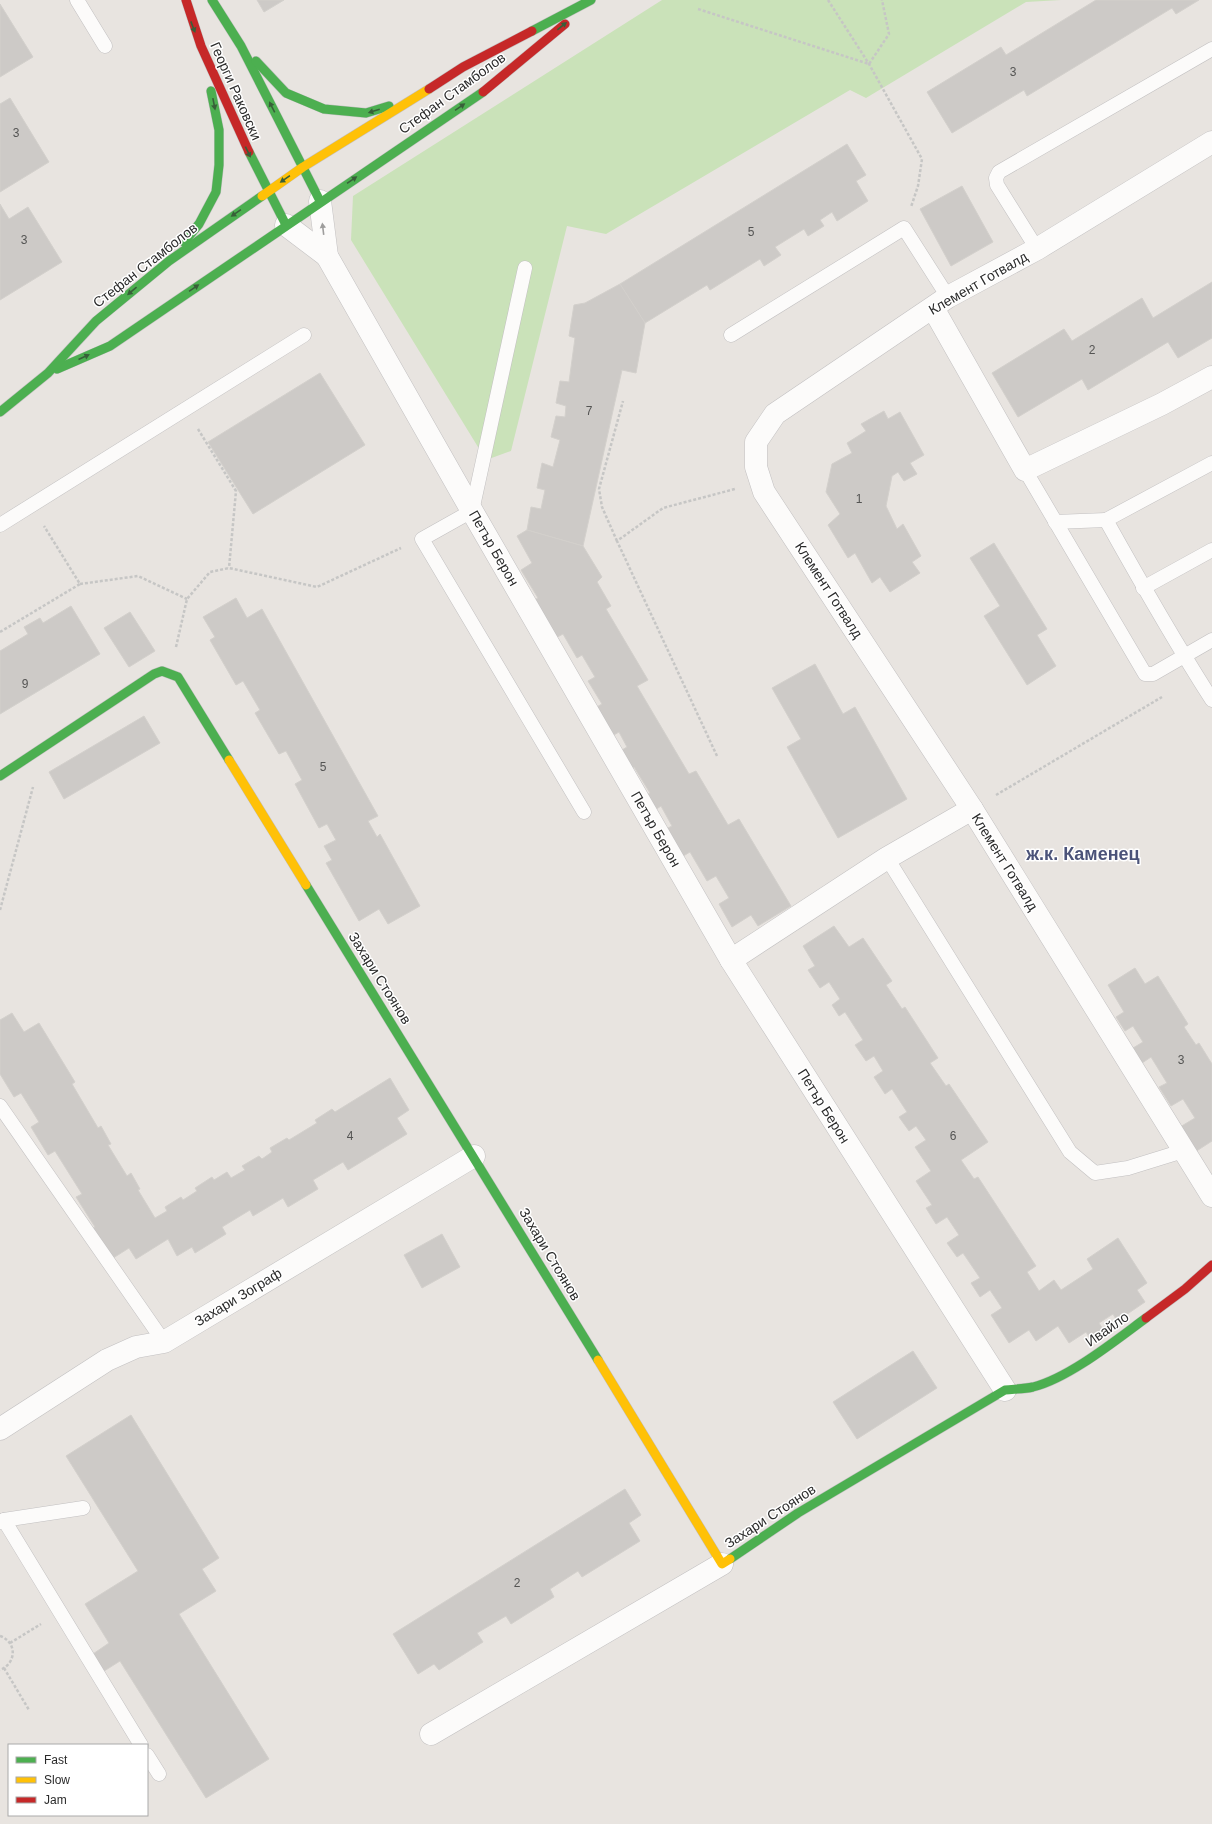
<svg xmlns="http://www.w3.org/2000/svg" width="1212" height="1824" font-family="Arial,sans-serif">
<rect width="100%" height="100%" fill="#e8e4e0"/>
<polygon fill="#cae2b9" points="662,0 1061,0 1026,2 866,98 850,90 606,234 567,226 511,451 486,460 351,240 353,196"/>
<g fill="#cdcac7" stroke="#d3d0cc">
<polygon points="257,0 284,0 264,12"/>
<polygon points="1096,0 1199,0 1176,14 1172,8 1027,96 1024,90 952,133 927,92 1001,47 1006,55"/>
<polygon points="0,4 33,57 0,77"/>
<polygon points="10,98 49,162 0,192 0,104"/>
<polygon points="847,144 866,175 856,181 868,201 837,221 832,212 820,220 824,226 808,236 804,229 775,247 781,255 764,266 760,259 710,290 707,285 645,323 620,284"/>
<polygon points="962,186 993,242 951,266 920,209"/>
<polygon points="0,204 9,219 28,207 62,262 0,300"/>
<polygon points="1212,282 1212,338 1178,358 1168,342 1088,390 1082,379 1018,417 992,373 1064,329 1072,341 1142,298 1153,318"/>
<polygon points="620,284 645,323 636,373 622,370 583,546 527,530 531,507 541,509 545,490 537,488 542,463 553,467 560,440 551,437 556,416 565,417 566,406 556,403 560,381 569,382 575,338 569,336 574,305 585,303"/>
<polygon points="320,373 365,445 253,514 208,442"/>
<polygon points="884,411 888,419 900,412 924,455 910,463 917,474 904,481 898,472 892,476 886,506 897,529 903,524 921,556 912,562 920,573 890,592 880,577 872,583 855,553 848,558 828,525 840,514 826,492 832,464 852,453 847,443 866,431 861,424"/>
<polygon points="527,530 583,546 602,577 597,582 611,606 606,609 648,680 637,686 689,774 696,771 728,825 739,819 791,906 758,926 751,915 732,927 719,904 729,898 716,876 707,881 690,852 680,858 664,830 672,826 661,806 652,812 643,797 650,793 634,767 628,771 617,753 627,747 619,732 612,736 595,708 602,704 588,681 595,677 582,655 577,658 563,634 552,640 529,603 538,598 521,570 532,563 517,536"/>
<polygon points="994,543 1047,629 1037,635 1056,666 1027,685 984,616 1000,606 970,558"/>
<polygon points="236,598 247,618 262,609 378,816 368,821 377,837 380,834 420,906 388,924 379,909 359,921 326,863 332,860 324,846 336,840 327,824 319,828 295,784 302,780 286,751 279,754 255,713 260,710 243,681 236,685 210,640 215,637 203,617"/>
<polygon points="71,606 100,654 0,714 0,651 28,634 24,627 40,618 43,623"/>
<polygon points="130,612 155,651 129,667 104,628"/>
<polygon points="815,664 843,714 855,707 907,799 838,838 787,747 801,739 772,688"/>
<polygon points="144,716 160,743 64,799 49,772"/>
<polygon points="834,926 849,947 863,938 892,981 886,985 902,1009 905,1007 938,1058 930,1063 946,1086 949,1084 988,1142 961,1160 974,1179 978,1177 1036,1266 1027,1272 1039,1291 1054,1280 1061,1290 1093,1269 1087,1259 1118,1238 1147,1283 1137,1290 1145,1302 1117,1321 1113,1314 1099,1323 1104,1331 1091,1340 1086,1332 1069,1343 1058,1326 1036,1341 1029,1330 1009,1343 991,1315 1002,1308 990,1290 980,1297 971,1283 980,1278 963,1253 957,1257 947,1243 959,1235 947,1217 936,1224 926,1208 932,1205 916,1181 931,1171 915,1147 926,1140 916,1126 909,1131 899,1117 907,1112 892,1089 885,1094 874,1077 883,1071 874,1056 866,1061 855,1045 863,1040 845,1012 839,1016 832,1005 840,999 829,982 820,988 808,970 815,966 803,946"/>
<polygon points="1135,968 1145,984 1158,976 1188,1024 1184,1027 1196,1045 1199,1043 1212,1064 1212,1141 1195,1152 1180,1127 1195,1118 1183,1099 1171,1106 1159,1087 1167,1083 1151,1057 1142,1063 1133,1048 1143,1042 1133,1026 1125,1031 1116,1017 1124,1012 1108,985"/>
<polygon points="12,1013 24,1032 39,1023 75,1082 72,1084 98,1128 101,1126 111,1144 108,1145 127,1176 131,1173 140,1189 138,1190 155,1218 167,1211 165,1207 181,1197 183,1200 197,1191 195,1188 212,1177 214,1180 227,1172 231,1178 245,1170 242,1166 259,1156 262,1159 272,1152 270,1148 287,1138 289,1140 317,1123 315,1120 332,1109 335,1112 390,1078 409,1110 397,1118 407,1134 348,1170 343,1162 313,1180 318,1189 288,1207 283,1198 253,1216 250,1210 222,1227 226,1234 195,1253 192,1247 177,1256 168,1239 136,1259 129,1248 110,1260 92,1229 95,1227 76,1197 82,1194 55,1151 48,1155 31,1127 39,1122 21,1093 14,1097 0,1074 0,1020"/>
<polygon points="442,1234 460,1267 422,1288 404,1255"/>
<polygon points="913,1351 937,1388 857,1439 833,1402"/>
<polygon points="131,1415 219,1558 202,1569 216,1591 179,1614 269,1759 206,1798 120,1661 101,1673 90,1656 109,1643 85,1604 138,1571 66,1456"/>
<polygon points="625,1489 641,1515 629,1523 640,1541 582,1577 578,1571 550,1589 554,1597 511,1624 506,1616 477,1633 483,1642 439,1670 434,1664 418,1674 393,1634"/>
</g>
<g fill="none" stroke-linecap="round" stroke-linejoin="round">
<defs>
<g id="lane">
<polyline points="77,0 105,46"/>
<polyline points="1037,249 997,185 996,178 999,172 1212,49"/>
<polyline points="525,268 472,511 422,539 584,812"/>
<polyline points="731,335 904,228 948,297"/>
<path d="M1212 463 1106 520C1140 581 1174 641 1212 700"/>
<polyline points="1025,470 1145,674 1153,674 1212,640"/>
<polyline points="1055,522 1106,520"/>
<polyline points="0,525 304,335"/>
<polyline points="1143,588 1212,550"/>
<polyline points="887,858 1070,1152 1095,1173 1128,1168 1183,1151"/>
<polyline points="0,1106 164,1342"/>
<polyline points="4,1520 83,1508"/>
<polyline points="0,1522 4,1520 141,1745"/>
<polyline points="147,1755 159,1774"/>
</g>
<g id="street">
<polyline points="1212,142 1037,249 948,297 775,414 756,442 756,467 764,492 972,809 1212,1196"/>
<polyline points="320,201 327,256 472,511 731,960 1005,1390"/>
<polyline points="286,225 327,256"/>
<polyline points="933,308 1025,470 1162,404 1212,377"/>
<polyline points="731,960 887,858 972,809"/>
<polyline points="0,1429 107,1360 136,1347 164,1342 474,1156"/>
<polyline points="431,1734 722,1564"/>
</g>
<g id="fast">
<polyline points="212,0 241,46 320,201"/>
<polyline points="532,31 591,0"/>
<polyline points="256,61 286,93 324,109 366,113 389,106"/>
<polyline points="249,152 286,225"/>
<polyline points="184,242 199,224 216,192 219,165 219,130 211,91"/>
<polyline points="57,369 110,346 483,92"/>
<polyline points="0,412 48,373 96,321 169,261 262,196"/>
<polyline points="0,776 154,674 162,671 178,677 229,760"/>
<polyline points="306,885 598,1360"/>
<path d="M730 1559 798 1513 1005 1390C1014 1389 1024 1389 1033 1387 1069 1378 1116 1340 1146 1318"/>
</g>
<g id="slow">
<polyline points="262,196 303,167 429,89"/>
<polyline points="229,760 306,885"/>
<polyline points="598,1360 722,1564 730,1559"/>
</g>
<g id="jam">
<polyline points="186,0 201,46 249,152"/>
<polyline points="429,89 463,67 532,31"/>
<polyline points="483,92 565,24"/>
<polyline points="1146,1318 1185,1289 1212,1265"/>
</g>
</defs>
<use href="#lane" stroke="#c2c0c1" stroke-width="15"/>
<use href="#street" stroke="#c2c0c1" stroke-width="23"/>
<use href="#fast" stroke="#c2c0c1" stroke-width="10"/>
<use href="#slow" stroke="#c2c0c1" stroke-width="10"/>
<use href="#jam" stroke="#c2c0c1" stroke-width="10"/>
<g stroke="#c6c6c5" stroke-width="2.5" stroke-dasharray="3 2" stroke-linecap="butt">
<polyline points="828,0 869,64 922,159 918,186 911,207"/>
<polyline points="698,9 869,64 889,34 882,0"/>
<polyline points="198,429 236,491 229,568"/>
<polyline points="617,541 602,507 599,489 623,401"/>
<polyline points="80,584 138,576 187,599"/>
<polyline points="0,632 80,584 44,526"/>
<polyline points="176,647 187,599 210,572 229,568 317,587 401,548"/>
<polyline points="717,756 617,541 663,508 735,489"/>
<polyline points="996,795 1162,697"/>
<polyline points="0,910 33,787"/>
<path d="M0 1636C17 1642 17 1663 0 1670"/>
<polyline points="10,1643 41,1624"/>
<polyline points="4,1668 29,1710"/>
</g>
<use href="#lane" stroke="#fcfbfa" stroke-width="14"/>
<use href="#street" stroke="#fcfbfa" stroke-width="22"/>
<use href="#fast" stroke="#4caf50" stroke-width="9"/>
<use href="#slow" stroke="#ffc107" stroke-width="9"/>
<use href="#jam" stroke="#c62828" stroke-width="9"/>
</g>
<defs><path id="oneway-solid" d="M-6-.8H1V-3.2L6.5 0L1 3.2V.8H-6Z"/></defs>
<g fill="#385f39">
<use href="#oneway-solid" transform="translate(562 26) rotate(-39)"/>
<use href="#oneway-solid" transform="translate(193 27) rotate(69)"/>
<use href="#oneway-solid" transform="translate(214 104) rotate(79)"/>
<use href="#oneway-solid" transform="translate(272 107) rotate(-117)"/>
<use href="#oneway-solid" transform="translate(460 107) rotate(-34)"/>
<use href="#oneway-solid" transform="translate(374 111) rotate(163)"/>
<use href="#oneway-solid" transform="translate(248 152) rotate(64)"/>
<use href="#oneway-solid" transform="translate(285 179) rotate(145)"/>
<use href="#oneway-solid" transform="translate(352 180) rotate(-34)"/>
<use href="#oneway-solid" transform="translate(236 213) rotate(145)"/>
<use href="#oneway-solid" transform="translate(194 288) rotate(-34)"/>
<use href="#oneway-solid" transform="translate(132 291) rotate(140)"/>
<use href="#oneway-solid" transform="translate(84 357) rotate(-24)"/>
</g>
<use fill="#9e9d9c" href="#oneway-solid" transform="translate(323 229) rotate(-97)"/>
<g text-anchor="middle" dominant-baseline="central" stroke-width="3" stroke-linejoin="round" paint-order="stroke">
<g font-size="12" fill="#545453">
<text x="1013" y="72">3</text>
<text x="16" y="133">3</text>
<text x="751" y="232">5</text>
<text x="24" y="240">3</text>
<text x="1092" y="350">2</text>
<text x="589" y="411">7</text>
<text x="859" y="499">1</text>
<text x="25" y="684">9</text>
<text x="323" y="767">5</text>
<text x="1181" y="1060">3</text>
<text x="350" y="1136">4</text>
<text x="953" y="1136">6</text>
<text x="517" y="1583">2</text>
</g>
<g font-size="14" fill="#2a2a2a" stroke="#fff">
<text transform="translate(236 91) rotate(66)">Георги Раковски</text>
<text transform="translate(452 93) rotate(-36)">Стефан Стамболов</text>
<text transform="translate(145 265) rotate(-38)">Стефан Стамболов</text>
<text transform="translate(978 283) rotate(-30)">Клемент Готвалд</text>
<text transform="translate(494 548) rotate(60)">Петър Берон</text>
<text transform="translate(829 590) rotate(57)">Клемент Готвалд</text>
<text transform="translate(656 829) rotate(60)">Петър Берон</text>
<text transform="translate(1005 862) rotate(58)">Клемент Готвалд</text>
<text transform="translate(380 978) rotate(58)">Захари Стоянов</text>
<text transform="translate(824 1106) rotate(58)">Петър Берон</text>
<text transform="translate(550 1254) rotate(59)">Захари Стоянов</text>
<text transform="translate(238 1297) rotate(-31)">Захари Зограф</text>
<text transform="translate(1107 1329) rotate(-35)">Ивайло</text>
<text transform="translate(770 1516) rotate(-33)">Захари Стоянов</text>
</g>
<g font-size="18" font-weight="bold" fill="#4b5379" stroke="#fff">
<text x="1083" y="854">ж.к. Каменец</text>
</g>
</g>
<rect x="8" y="1744" width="140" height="72" fill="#ffffff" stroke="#aaaaaa"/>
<rect x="16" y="1757" width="20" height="6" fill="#4caf50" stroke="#aaaaaa"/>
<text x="44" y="1764" font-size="12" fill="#2a2a2a">Fast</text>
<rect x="16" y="1777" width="20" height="6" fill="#ffc107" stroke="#aaaaaa"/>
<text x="44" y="1784" font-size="12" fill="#2a2a2a">Slow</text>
<rect x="16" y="1797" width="20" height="6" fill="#c62828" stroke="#aaaaaa"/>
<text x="44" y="1804" font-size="12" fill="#2a2a2a">Jam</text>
</svg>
